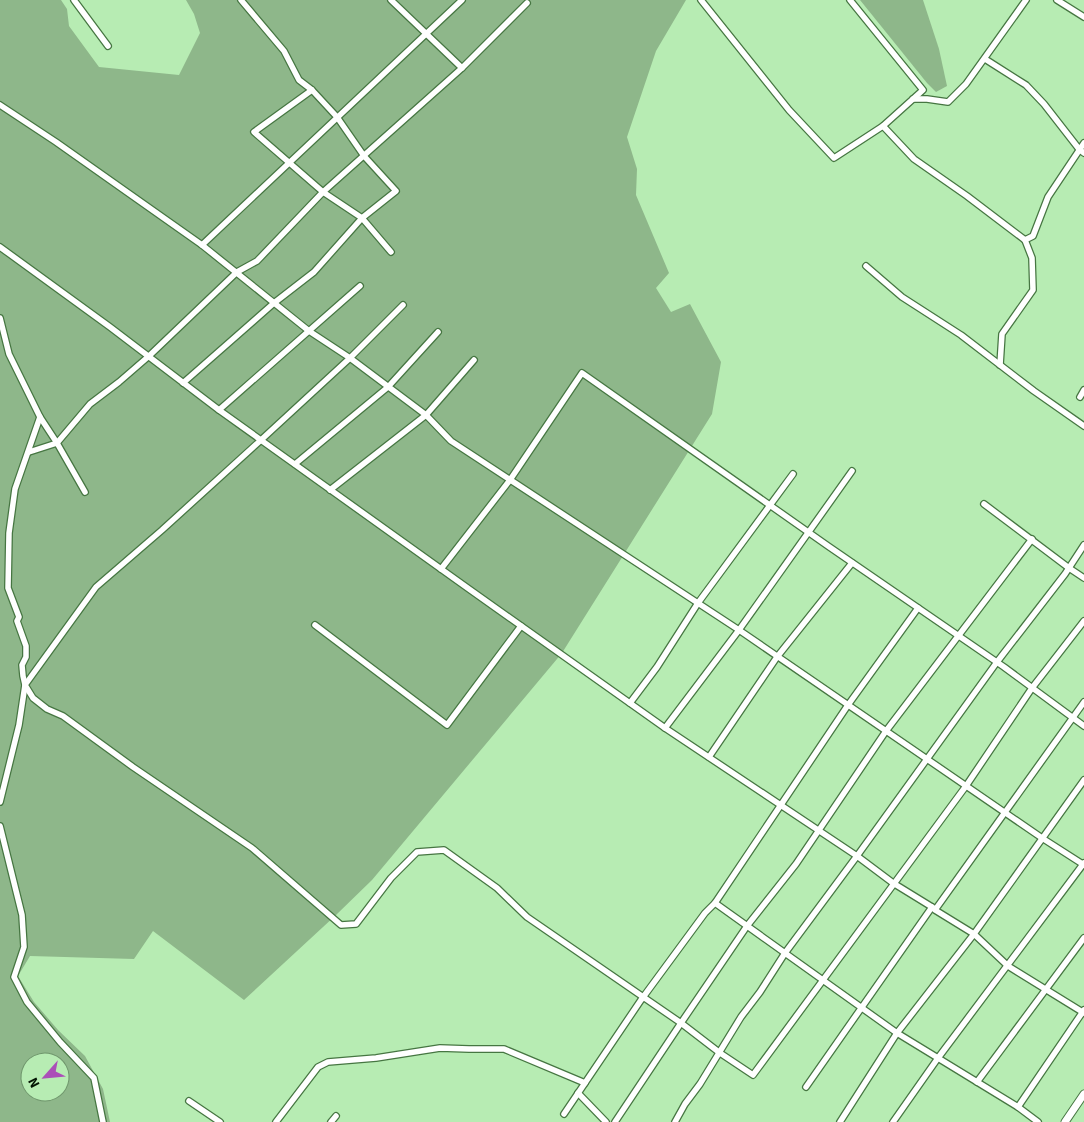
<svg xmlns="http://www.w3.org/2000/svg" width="1084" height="1122" font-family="'Source Sans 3',sans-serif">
<rect width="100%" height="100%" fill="#b7ecb3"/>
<g fill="#8eb78a" fill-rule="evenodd">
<path d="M0 0H61L67 9 69 26 99 67 179 75 200 33 194 14 186 0H686L656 51 627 137 637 169 636 195 669 273 656 288 671 312 690 304 721 362 712 414 562 653 372 880 336 915 244 1000 153 931 134 959 30 956 18 976 34 1002 58 1030 85 1056 103 1089 110 1122H0ZM30 1062H60V1092H30Z"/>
<polygon points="860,0 923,0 939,49 947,86 936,92 927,83"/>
</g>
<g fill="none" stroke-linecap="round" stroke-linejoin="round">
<defs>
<g id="minor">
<polyline points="74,0 108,46"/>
<polyline points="391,0 462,68"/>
<polyline points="701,0 789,110 834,158 883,126"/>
<polyline points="850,0 923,90 883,126 914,159 967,196 1025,240"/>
<polyline points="1057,0 1084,17"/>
<polyline points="985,59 1026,85 1044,104 1079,149 1084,153"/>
<polyline points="312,90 254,132 323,192 362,218 391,252"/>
<polyline points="913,99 927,99 948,102 966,84 1026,0"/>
<polyline points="0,105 56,142 202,245 309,331 350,358 426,415 451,441 739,630 1042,838 1084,865"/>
<polyline points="202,245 462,0"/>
<polyline points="0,247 110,327 219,410 469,589 665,728 857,856 997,662 1065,574 1084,545"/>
<polyline points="866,266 902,297 961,335 1034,391 1084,426"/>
<polyline points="403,305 350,358 261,440 162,530 96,587 25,685 33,698 47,709 63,716 133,767 252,848 341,925 356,924 391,878 417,852 444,850 497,888 527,917 681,1023 615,1122"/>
<polyline points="0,318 9,354 40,417 15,489 9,533 8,588 19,617 17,621 26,646 26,657 22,665 23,676 25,685 19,725 0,802"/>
<polyline points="1000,365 1002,334 1033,290 1032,258 1025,240 1033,236 1048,197 1084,143"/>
<polyline points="183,383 274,303 314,272 362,218 396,191 364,156 337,117 312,90 299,80 284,51 241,0"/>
<polyline points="1080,397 1084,390"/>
<polyline points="219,410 360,286"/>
<polyline points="40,417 57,443 85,492"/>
<polyline points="29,452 57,443 90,404 119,382 149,356 237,272 257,261 323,192 462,68 527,3"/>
<polyline points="295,464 388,387 438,332"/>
<polyline points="330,490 426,415 474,360"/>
<polyline points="984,504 1069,568 1084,578"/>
<polyline points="1032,539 886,731 796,864 747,926 681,1023 720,1053 753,1075 966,786 1032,688 1084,621"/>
<polyline points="441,569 510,480 582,373 828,546 1004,667 1084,726"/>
<polyline points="315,625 447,725 521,626"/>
<polyline points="1084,702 935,910 974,934 1008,966 1084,1013"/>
<polyline points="630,703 657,667 698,603 793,474"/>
<polyline points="665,728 739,630 852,471"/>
<polyline points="709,757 777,657 852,563"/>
<polyline points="0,826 22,915 24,947 14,977 27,1002 60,1042 94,1078 103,1122"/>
<polyline points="715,903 848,705 918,608"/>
<polyline points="977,1082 1084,938"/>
<polyline points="806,1087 932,907 933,908"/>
<polyline points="578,1093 606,1122"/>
<polyline points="189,1101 220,1122"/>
<polyline points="1018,1107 1084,1010"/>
<polyline points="564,1114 641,1000 705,913 715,903 897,1033 1018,1107 1038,1122"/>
<polyline points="276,1122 318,1067 328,1062 376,1058 440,1048 469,1049 504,1049 585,1083"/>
<polyline points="331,1122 336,1116"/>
<polyline points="675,1122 685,1104 700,1084 741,1017 760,992 785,953 857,856 893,883 932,907"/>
<polyline points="840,1122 897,1033 974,934 1084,780"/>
<polyline points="893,1122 938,1058 1084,863"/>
</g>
<polyline id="tertiary" points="1065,1122 1084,1094"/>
</defs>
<use href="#minor" stroke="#467642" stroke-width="8"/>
<use href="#tertiary" stroke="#467642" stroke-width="9"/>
<use href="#minor" stroke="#fff" stroke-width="5.5"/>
<use href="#tertiary" stroke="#fff" stroke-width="7"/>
</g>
<g transform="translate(45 1077) rotate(243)"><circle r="24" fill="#b7ecb3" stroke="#6f966c"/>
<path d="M0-4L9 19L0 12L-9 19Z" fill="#ab4eb8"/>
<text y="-8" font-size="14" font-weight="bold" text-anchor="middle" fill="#031402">N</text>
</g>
</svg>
